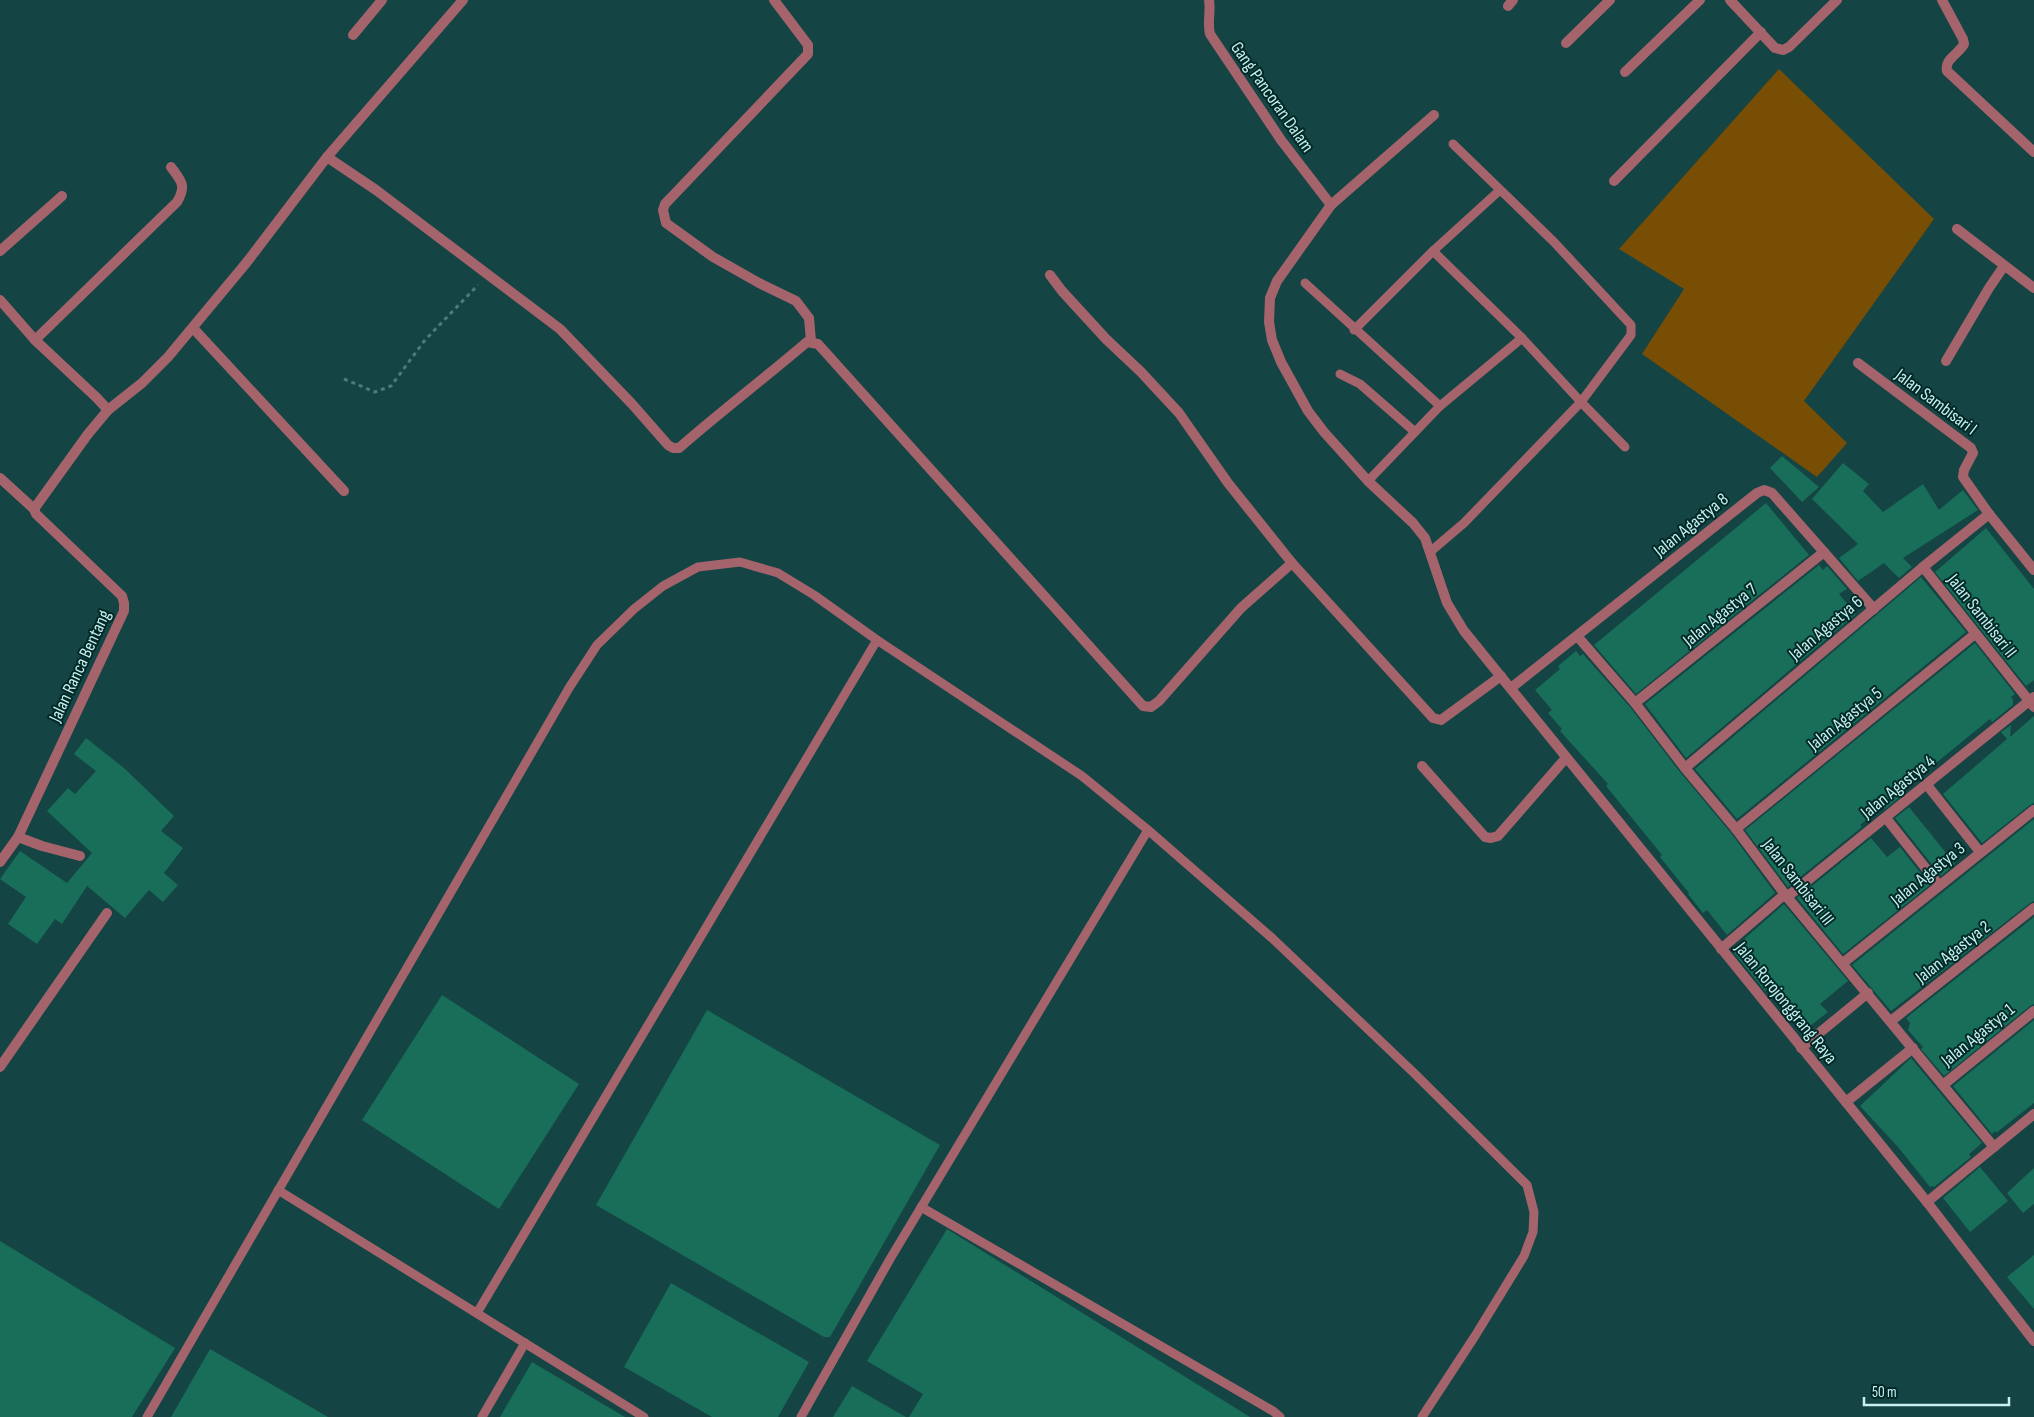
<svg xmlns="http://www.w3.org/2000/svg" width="2034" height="1417" font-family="'Sofia Sans Condensed',sans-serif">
<rect width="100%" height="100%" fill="#144443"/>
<polygon fill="#784e04" points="1779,69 1934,219 1804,401 1847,443 1817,477 1642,354 1684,289 1619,249"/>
<g fill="#186e59">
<polygon points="1782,456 1819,487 1802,502 1770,468"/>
<polygon points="1843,463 1869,484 1863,491 1883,512 1923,484 1939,510 1963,490 1978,510 1903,558 1912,567 1899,578 1884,563 1858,581 1839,558 1858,544 1812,499"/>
<polygon points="1766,503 1809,555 1636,694 1594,645"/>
<polygon points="1986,528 2034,589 2034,680 2026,686 1935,572"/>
<polygon points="1819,565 1823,570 1827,566 1847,589 1839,594 1856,614 1686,758 1645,704"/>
<polygon points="1921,577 1966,632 1737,819 1695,769"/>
<polygon points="1975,643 2015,694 2011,697 2013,700 2013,705 1992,722 1990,719 1898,794 1900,797 1885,809 1883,806 1860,825 1862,827 1788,887 1745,830"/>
<polygon points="1576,651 1580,656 1583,654 1630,707 1680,772 1731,833 1775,893 1727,935 1707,910 1703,913 1688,894 1689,893 1660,857 1662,855 1606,786 1608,784 1560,731 1562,729 1548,713 1552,710 1535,690 1560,669 1558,666"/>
<polygon points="2034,716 2034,803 2030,805 1982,843 1943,794 2007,739 2001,732 2011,725 2010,737"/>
<polygon points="86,738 124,768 174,816 161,831 183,848 164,873 178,885 163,902 149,890 125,918 87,886 62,924 55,919 37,944 8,924 26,897 0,879 20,851 67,883 92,853 47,811 68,788 75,794 96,771 74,754"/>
<polygon points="1909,807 1955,864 1941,876 1895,818"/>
<polygon points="2034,819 2034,901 2030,903 1891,1011 1852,965"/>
<polygon points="1871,838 1887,857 1900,847 1930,885 1843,954 1797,898"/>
<polygon points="1784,904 1848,981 1820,1004 1828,1012 1805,1030 1769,987 1765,991 1734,953 1738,949 1736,946"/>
<polygon points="2034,917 2034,1004 2030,1006 1944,1076 1921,1049 1923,1047 1908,1030 1910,1023 1906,1018"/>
<polygon points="442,995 579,1084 499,1209 362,1120"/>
<polygon points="707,1010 940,1145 830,1337 824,1337 596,1205"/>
<polygon points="2034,1020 2034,1103 1996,1133 1995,1131 1992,1134 1953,1086"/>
<polygon points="1911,1058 1982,1143 1969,1154 1971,1157 1934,1187 1932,1186 1930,1187 1898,1147 1860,1106"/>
<polygon points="1980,1167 2008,1201 1970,1232 1943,1198"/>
<polygon points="2034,1168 2034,1204 2023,1213 2007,1193"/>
<polygon points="947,1229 1250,1417 909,1417 923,1394 867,1361"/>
<polygon points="0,1241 175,1348 132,1417 0,1417"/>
<polygon points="2034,1255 2034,1309 2007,1277"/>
<polygon points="671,1283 809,1362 778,1417 712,1417 624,1367"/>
<polygon points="210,1349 328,1417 171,1417"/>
<polygon points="532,1362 625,1417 500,1417"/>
<polygon points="852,1386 906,1417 833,1417"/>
</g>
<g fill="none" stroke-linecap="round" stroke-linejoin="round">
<polyline stroke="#4e7b7a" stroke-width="3" stroke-dasharray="4 4" stroke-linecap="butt" points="344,379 375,392 391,386 425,340 478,285"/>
<g stroke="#a5646c" stroke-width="9">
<polyline points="1433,251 1522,338"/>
<polyline points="1305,283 1440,406"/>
<polyline points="1354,330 1433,251 1500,190"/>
<polyline points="1340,374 1360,384 1415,432"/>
<polyline points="1368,481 1440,406 1522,338 1581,402 1625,447"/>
<polyline points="1430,552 1464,523 1581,402 1631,335 1631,325 1554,242 1453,144"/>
<polyline points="278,1190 644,1417"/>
<polyline points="921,1207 1273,1411 1280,1417"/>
<polyline points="477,1313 877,640"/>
<polyline points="147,1417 569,688 597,645 634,609 663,586 698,567 740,562 778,573 814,595 877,640 1082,776 1148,830 1272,938 1414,1073 1527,1185 1534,1212 1533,1232 1524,1256 1475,1336 1422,1417"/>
<polyline points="482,1417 525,1343"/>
<polyline points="801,1417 890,1259 1148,830"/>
</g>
<g stroke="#a5646c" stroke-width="10">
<polyline points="774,0 808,45 808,54 665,204 663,210 666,223 713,257 759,283 796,301 809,318 811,341"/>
<path d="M1209 0C1211 12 1207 22 1210 34L1281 140 1331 205"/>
<polyline points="1730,0 1775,48 1783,50 1789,47 1837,0"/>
<path d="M1942 0 1963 39 1964 44C1959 54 1944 59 1947 71L2034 152"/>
<polyline points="1508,6 1513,0"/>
<polyline points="353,35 382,0"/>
<polyline points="1566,43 1610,0"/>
<polyline points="1625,72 1700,0"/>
<polyline points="1434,115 1331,205 1277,281 1270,298 1269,322 1272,340 1281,362 1308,411 1324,432 1368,481 1413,523 1425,538 1447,603 1464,631 1927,1202 2034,1341"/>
<path d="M327 157 376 190 560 329 632 404 668 445 673 448H679C721 411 765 378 807 342L818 344 1143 706 1151 707 1159 701 1241 608 1292 563"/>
<polyline points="1614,181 1761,32"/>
<polyline points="1957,229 2034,288"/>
<polyline points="0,251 62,196"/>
<polyline points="1050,275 1062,291 1106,339 1141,372 1179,413 1228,483 1292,563 1433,718 1441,720 1501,676"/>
<polyline points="0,300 35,340 97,398 108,410"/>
<polyline points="193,328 344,491"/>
<path d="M35 340 177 202C187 185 181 181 171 167"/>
<polyline points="1946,361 1989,288 2004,266"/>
<polyline points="1858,363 1971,448 1973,453 1964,470 1963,477 1989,514 2034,570"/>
<polyline points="0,478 34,509"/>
<polyline points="1923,567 2034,707"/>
<polyline points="1578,637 1635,703 1685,768 1736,829 1787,897 1994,1147"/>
<polyline points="1511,688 1757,493 1764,490 1772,493 1874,609"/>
<polyline points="1635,703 1824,552"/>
<polyline points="1422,766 1485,837 1491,838 1498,836 1565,759"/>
<polyline points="1685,768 1923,567 1989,514"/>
<polyline points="1927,785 1980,852"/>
<polyline points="1886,818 1939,885"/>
<polyline points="1736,829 1975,634"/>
<polyline points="18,837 42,846 80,856"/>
<polyline points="0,862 18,837 124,611 124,603 122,596 36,514 34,509 88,434 108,410 142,383 168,357 247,262 327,157 463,0"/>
<polyline points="1787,897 2034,697"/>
<polyline points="1721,949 1785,894"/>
<polyline points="1843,963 2034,810"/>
<polyline points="1891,1021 2034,908"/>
<polyline points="1801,1048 1868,993"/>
<polyline points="0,1067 107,913"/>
<polyline points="1943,1085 2034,1011"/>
<polyline points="1846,1102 1913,1048"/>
<polyline points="1927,1202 2034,1114"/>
</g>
</g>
<g text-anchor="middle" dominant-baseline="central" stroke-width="4" stroke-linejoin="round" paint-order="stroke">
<g font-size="18" fill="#c7f0ee" stroke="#012928">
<text transform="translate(1272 97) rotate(55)">Gang Pancoran Dalam</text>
<text transform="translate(1936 402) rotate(37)">Jalan Sambisari I</text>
<text transform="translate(1691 525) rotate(-39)">Jalan Agastya 8</text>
<text transform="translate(1720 615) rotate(-39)">Jalan Agastya 7</text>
<text transform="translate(1982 616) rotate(52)">Jalan Sambisari II</text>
<text transform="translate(1826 628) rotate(-40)">Jalan Agastya 6</text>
<text transform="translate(80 666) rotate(-65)">Jalan Ranca Bentang</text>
<text transform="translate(1845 719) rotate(-39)">Jalan Agastya 5</text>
<text transform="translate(1898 787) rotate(-39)">Jalan Agastya 4</text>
<text transform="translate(1928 874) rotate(-39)">Jalan Agastya 3</text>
<text transform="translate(1798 882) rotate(52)">Jalan Sambisari III</text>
<text transform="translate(1953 952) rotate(-38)">Jalan Agastya 2</text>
<text transform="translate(1786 1003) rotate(51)">Jalan Rorojonggrang Raya</text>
<text transform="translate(1978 1035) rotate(-39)">Jalan Agastya 1</text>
</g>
</g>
<path d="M1864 1397v8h145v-8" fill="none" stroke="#c7f0ee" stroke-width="2.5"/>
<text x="1872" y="1397" font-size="15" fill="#c7f0ee" stroke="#012928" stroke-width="4" paint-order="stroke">50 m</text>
</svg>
